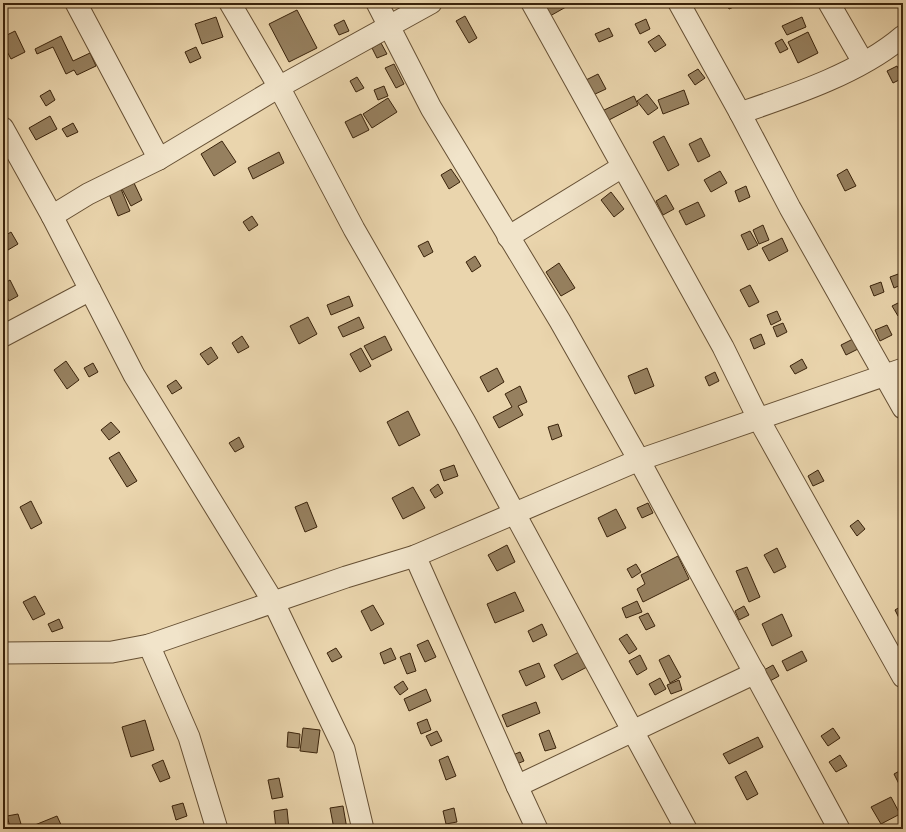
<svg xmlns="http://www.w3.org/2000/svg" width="906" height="832" font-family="Alegreya,serif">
<rect width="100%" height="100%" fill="#ead5ad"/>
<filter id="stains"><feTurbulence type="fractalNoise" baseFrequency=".005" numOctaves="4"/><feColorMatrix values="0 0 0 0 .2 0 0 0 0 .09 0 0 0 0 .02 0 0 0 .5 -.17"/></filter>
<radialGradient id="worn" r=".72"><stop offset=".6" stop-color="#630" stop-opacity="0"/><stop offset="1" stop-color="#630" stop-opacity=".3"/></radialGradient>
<g fill="#96805f" stroke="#3a230b">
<polygon points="546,3 573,3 550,16 543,4"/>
<polygon points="726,3 743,3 729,9"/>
<polygon points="297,10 317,48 289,62 269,24"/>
<polygon points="465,16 477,38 469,43 456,21"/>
<polygon points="216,17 223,37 202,44 195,24"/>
<polygon points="802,17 806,27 787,35 782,26"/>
<polygon points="646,19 650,29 640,34 635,24"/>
<polygon points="344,20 349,31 339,35 334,25"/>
<polygon points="609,28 613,36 599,42 595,34"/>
<polygon points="15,31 25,52 11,59 3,44 3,37"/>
<polygon points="808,32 818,53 798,63 788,42"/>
<polygon points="659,35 666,45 655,52 648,42"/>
<polygon points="61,36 73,61 90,53 96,66 77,75 74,70 66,74 53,47 37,54 35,49"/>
<polygon points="782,39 788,49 780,53 775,43"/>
<polygon points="381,43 387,54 377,58 372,48"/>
<polygon points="196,47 201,58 190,63 185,52"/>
<polygon points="394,64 404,84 396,88 385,68"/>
<polygon points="897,66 903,78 893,83 887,71"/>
<polygon points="698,69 705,78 695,85 688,75"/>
<polygon points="598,74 606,89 593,95 586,80"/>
<polygon points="357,77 364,88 356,92 350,81"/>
<polygon points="384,86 388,96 378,100 374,90"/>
<polygon points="50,90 55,100 46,106 40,96"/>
<polygon points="684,90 689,104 663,114 658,100"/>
<polygon points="647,94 658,108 648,115 637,101"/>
<polygon points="634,96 638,105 607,121 602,111"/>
<polygon points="388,98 397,112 372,128 363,114"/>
<polygon points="361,114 369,130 353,138 345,122"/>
<polygon points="50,116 57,129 36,140 29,128"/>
<polygon points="73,123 78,132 67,137 62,129"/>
<polygon points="664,136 679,165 668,171 653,142"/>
<polygon points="701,138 710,156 698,162 689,144"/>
<polygon points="222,141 236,162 214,176 201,154"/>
<polygon points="279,152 284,163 253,179 248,168"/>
<polygon points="451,169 460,182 449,189 441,175"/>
<polygon points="847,169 856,186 845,191 837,175"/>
<polygon points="720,171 727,183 711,192 704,180"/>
<polygon points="134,183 142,200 131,206 122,189"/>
<polygon points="746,186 750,197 739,202 735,191"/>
<polygon points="121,189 130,211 118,216 109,194"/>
<polygon points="611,192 624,209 614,217 601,200"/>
<polygon points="666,195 674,209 663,215 656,201"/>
<polygon points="698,202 705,216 686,225 679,211"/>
<polygon points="252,216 258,225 249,231 243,222"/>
<polygon points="763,225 769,240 759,244 753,230"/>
<polygon points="750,231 758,245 748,250 741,235"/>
<polygon points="11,232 18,244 3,253 3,237"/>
<polygon points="782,238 788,251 769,261 762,248"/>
<polygon points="428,241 433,252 424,257 418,246"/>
<polygon points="475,256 481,266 472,272 466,262"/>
<polygon points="559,263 575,288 561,296 546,272"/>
<polygon points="901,273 903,284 894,288 890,277"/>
<polygon points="10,280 18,296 9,301 3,290 3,284"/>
<polygon points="881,282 884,292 874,296 870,286"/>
<polygon points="750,285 759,302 749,307 740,290"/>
<polygon points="349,296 353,306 331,315 327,305"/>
<polygon points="902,301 903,313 898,316 892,306"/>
<polygon points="777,311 781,320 771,325 767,315"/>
<polygon points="308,317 317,334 299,344 290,326"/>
<polygon points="359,317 364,328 343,337 338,327"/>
<polygon points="783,323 787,332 777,337 773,327"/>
<polygon points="887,325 892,335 880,341 875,330"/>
<polygon points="761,334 765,344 754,349 750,339"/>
<polygon points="242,336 249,347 238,353 232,343"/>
<polygon points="385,336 392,350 372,360 364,346"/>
<polygon points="853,339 858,349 846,355 841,345"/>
<polygon points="211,347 218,358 208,365 200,354"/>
<polygon points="361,348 371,366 360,372 350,354"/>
<polygon points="802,359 807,368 795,374 790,366"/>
<polygon points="66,361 79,380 67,389 54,370"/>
<polygon points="93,363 98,372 89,377 84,368"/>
<polygon points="497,368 504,382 488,392 480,377"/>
<polygon points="647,368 654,386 635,394 628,376"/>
<polygon points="715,372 719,381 709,386 705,377"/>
<polygon points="176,380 182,388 172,394 167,386"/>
<polygon points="520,386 527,402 518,406 523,415 499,428 493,417 512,407 505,394"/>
<polygon points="408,411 420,435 399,446 387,422"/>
<polygon points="111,422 120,432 109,440 101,430"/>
<polygon points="558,424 562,436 552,440 548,427"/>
<polygon points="239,437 244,447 235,452 229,443"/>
<polygon points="119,452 137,481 127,487 109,458"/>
<polygon points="454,465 458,476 444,481 440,470"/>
<polygon points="818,470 824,481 813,486 808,476"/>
<polygon points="438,484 443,493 435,498 430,490"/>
<polygon points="413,487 425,508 403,519 392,498"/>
<polygon points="31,501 42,523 31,529 20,507"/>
<polygon points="307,502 317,527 305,532 295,507"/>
<polygon points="648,503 653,513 642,518 637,508"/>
<polygon points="616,509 626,528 607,537 598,518"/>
<polygon points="858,520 865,529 857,536 850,526"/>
<polygon points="507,545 515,562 497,571 488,555"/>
<polygon points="777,548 786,567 774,573 764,555"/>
<polygon points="678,556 689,579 643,602 637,589 645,584 641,575"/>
<polygon points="636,564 641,572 632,578 627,569"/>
<polygon points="747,567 760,597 749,602 736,571"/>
<polygon points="515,592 524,611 495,623 487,604"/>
<polygon points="35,596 45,614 33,620 23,602"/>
<polygon points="637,601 642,612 626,618 622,608"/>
<polygon points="373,605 384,624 371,631 361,611"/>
<polygon points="903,605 903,618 900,620 895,610"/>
<polygon points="744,606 749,615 739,620 735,611"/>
<polygon points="648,613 655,626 646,630 639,617"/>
<polygon points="782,614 792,636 772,646 762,624"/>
<polygon points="59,619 63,628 52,632 48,624"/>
<polygon points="542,624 547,635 533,642 528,631"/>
<polygon points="627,634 637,649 629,654 619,639"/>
<polygon points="428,640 436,657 425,662 417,645"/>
<polygon points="336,648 342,657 332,662 327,653"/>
<polygon points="391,648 396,659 384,664 380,653"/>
<polygon points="802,651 807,661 787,671 782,661"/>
<polygon points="579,652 587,667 562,680 554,665"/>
<polygon points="410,653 416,671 407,674 400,657"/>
<polygon points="640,655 647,669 637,675 629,661"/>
<polygon points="669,655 681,677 670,683 659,660"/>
<polygon points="539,663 545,677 526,686 519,671"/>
<polygon points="773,665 779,676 770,681 764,670"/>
<polygon points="660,678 666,689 655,695 649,684"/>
<polygon points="679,680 682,690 671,694 667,685"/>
<polygon points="403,681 408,689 400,695 394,687"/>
<polygon points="426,689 431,701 409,711 404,699"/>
<polygon points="536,702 540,713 507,727 502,715"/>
<polygon points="427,719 431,730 421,734 417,723"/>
<polygon points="145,720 154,750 131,757 122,727"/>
<polygon points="303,728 320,730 317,753 300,751"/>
<polygon points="833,728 840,738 828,746 821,736"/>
<polygon points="549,730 556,748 545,751 539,734"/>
<polygon points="437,731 442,741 431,746 426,736"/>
<polygon points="288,732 300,734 299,748 287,747"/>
<polygon points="758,737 763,747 729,764 723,754"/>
<polygon points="520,752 524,761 512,766 508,757"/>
<polygon points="840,755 847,766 836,772 829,762"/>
<polygon points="448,756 456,776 446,780 439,760"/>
<polygon points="163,760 170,778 160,782 152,765"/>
<polygon points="903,769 903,784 900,786 894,774"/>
<polygon points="746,771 758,794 747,800 735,777"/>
<polygon points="279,778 283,797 272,799 268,780"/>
<polygon points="891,797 900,814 881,824 871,807"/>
<polygon points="183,803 187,816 176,820 172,806"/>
<polygon points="343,806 347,829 334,829 330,808"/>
<polygon points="454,808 457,822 446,824 443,811"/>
<polygon points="287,809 289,829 276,829 274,811"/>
<polygon points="18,814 21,824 10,827 7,816"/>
<polygon points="57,816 63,829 25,829"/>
</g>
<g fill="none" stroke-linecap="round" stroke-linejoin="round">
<defs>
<g id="minor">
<polyline points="76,3 159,159"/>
<polyline points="230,3 279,87 354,229 465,422 686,829"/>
<polyline points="377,3 431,108 560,321 639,460 839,829"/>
<polyline points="532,3 723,347 758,418 903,677"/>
<polyline points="679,3 740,113 790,208 903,408"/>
<polyline points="829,3 863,62"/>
<path d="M740 113C793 95 860 73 903 36"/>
<polyline points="3,128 52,216 134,375 274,603 344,749 363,829"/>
<polyline points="52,216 88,194 159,159 279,87 431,3"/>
<polyline points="508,237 622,167"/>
<polyline points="3,336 90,290"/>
<polyline points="415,556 517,786 537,829"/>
<polyline points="149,645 189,737 217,829"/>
<polyline points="3,653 112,652 149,645 346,577 415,556 639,460 903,369"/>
<polyline points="517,786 755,673"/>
</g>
</defs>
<use href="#minor" stroke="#665034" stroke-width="23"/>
<use href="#minor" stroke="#f1e4ca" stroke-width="21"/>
</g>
<rect width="906" height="832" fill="none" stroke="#ead5ad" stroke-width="16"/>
<rect x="4" y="4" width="898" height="824" fill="none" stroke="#3a230b" stroke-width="2"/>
<rect x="8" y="8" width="890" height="816" fill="none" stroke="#3a230b"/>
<rect width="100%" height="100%" filter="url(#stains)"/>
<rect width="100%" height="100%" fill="url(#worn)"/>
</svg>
